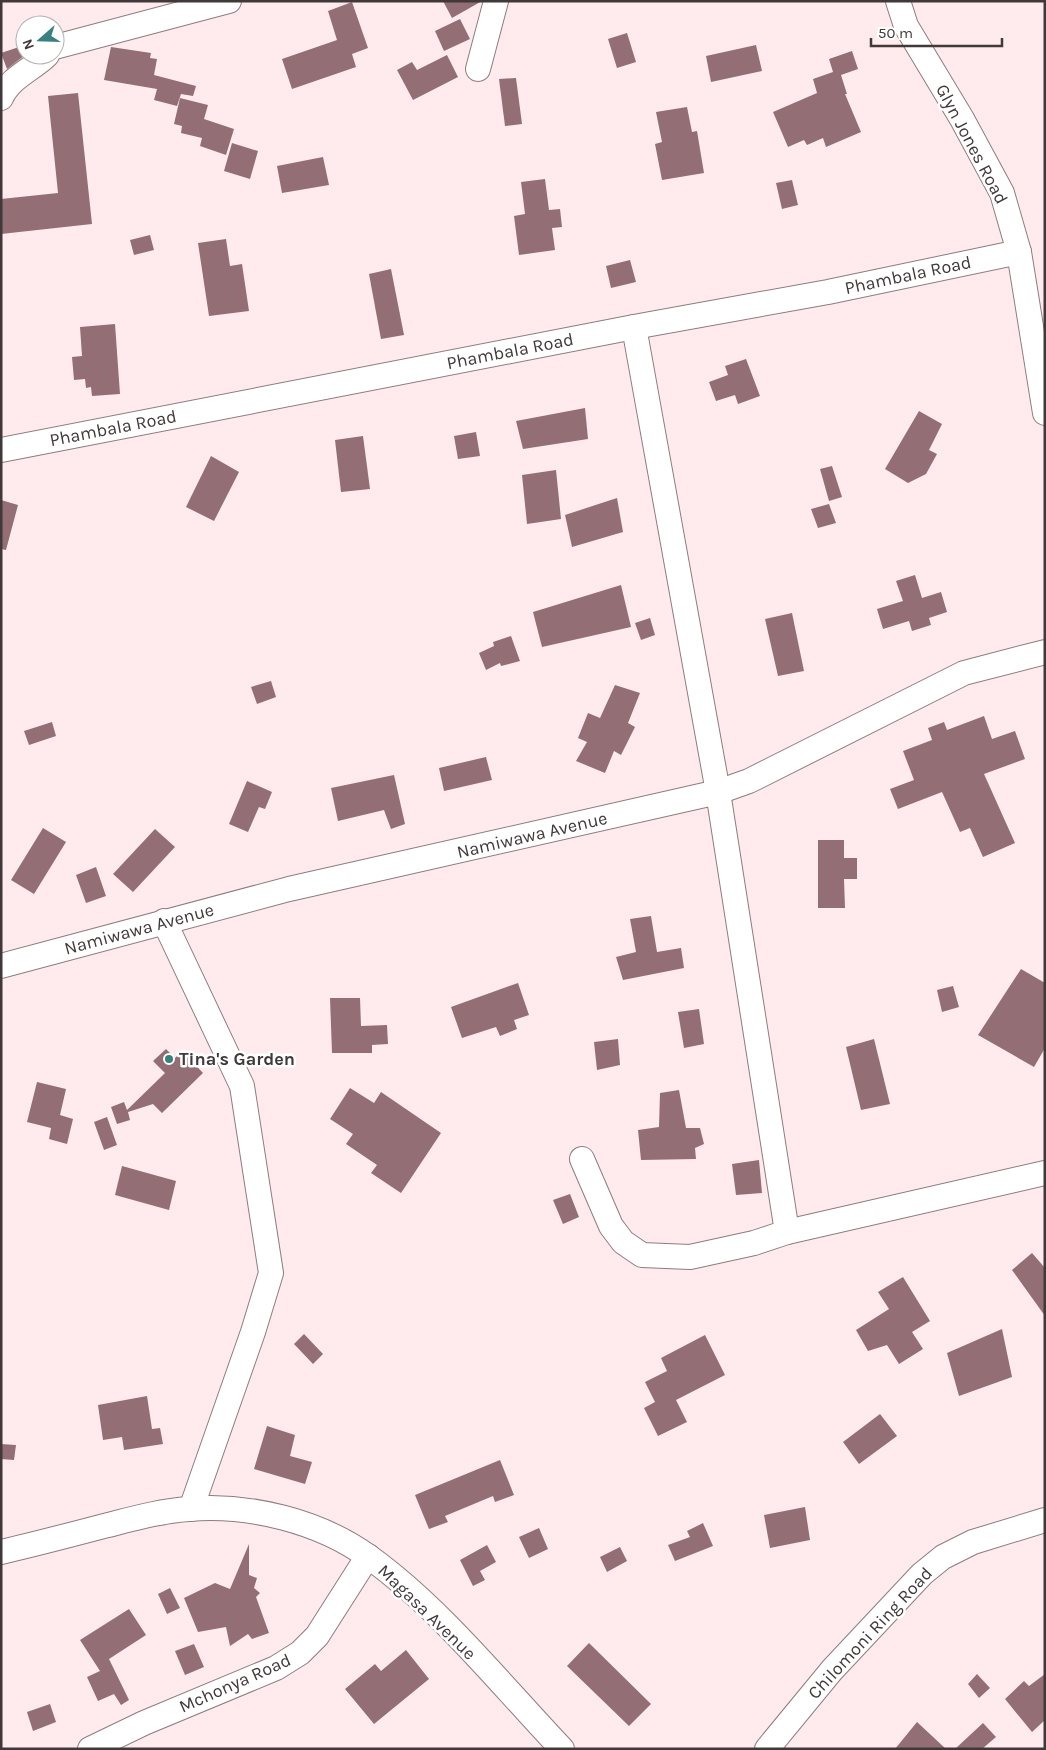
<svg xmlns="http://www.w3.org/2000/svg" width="1046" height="1750" font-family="Karla,sans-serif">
<rect width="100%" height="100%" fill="#ffebee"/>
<g fill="#936e75">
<polygon points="443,1 482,1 452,18"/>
<polygon points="352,2 368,48 352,54 356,67 292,89 282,59 337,40 328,11"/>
<polygon points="460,19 470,39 444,51 435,31"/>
<polygon points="627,33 636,62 617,68 608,39"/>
<polygon points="25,45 25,55 7,69 1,53"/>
<polygon points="756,45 762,71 711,82 706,56"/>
<polygon points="111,47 151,53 150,58 157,59 154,75 196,86 193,96 181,94 177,106 154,100 157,89 104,80"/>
<polygon points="852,51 858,69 841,75 847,94 845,94 861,132 826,147 823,138 807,145 804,140 788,147 773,112 817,93 813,79 833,72 829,59"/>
<polygon points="447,55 458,77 413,100 397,70 412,62 417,70"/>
<polygon points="516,78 522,124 505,126 499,79"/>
<polygon points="78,93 92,224 1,234 1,199 58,193 48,96"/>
<polygon points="180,98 208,105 204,119 234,129 226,155 200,146 202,138 181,133 182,126 174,124"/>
<polygon points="687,107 692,132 697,131 704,173 662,180 655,144 662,142 656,112"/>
<polygon points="232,143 258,151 250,179 224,171"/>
<polygon points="323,157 329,185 282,193 277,166"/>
<polygon points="545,179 549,210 560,209 562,227 552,228 555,250 519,255 514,216 525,214 521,182"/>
<polygon points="792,180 798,205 782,209 776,183"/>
<polygon points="150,235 154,250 134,255 130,240"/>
<polygon points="226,239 230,266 242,264 249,311 209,316 198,243"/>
<polygon points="630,260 636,282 611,288 606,266"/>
<polygon points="391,269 404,335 381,339 369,274"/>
<polygon points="115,324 120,394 92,396 91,387 86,388 85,379 74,380 72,357 82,356 80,327"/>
<polygon points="746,359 760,396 738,404 735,395 716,401 709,382 728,375 725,366"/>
<polygon points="585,408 588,439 523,449 516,421"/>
<polygon points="919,411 942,424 929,450 937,454 926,474 908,483 885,469"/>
<polygon points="476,432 480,456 458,459 454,436"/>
<polygon points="363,436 370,489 341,492 335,440"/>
<polygon points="211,456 239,472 214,521 186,507"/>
<polygon points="832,466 842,497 829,501 820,469"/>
<polygon points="556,470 561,519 527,524 522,475"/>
<polygon points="617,498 623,532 572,547 565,515"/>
<polygon points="1,500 18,505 6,550 1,549"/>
<polygon points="829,504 836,523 818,528 811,509"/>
<polygon points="915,575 922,598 941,592 947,612 929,618 931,625 912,631 909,621 883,629 877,609 903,601 896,581"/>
<polygon points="621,585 631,627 542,647 533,612"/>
<polygon points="792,613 804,671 778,676 765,619"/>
<polygon points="650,618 655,635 641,640 635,623"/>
<polygon points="511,636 520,661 501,666 500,663 486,670 479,653 494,646 493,642"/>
<polygon points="271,681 276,697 257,704 251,687"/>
<polygon points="615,685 640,693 628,723 635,727 621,755 614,751 605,773 576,761 587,742 578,738 588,713 600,718"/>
<polygon points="984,716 992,739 1015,731 1025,759 984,774 1015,843 983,857 970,828 960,832 942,792 898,809 890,789 914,780 903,751 932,740 928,728 944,722 947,730"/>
<polygon points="52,722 56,736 29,745 24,731"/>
<polygon points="486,757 492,780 444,791 439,768"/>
<polygon points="394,775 405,824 391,829 384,810 338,821 331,788"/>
<polygon points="247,781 272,792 265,809 259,807 248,832 229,824"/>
<polygon points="43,828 66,842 34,894 11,880"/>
<polygon points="155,829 175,847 133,892 113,874"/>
<polygon points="818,840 844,840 844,858 857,858 857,879 844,879 845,908 818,908"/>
<polygon points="96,867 106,896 86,903 76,875"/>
<polygon points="651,916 657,952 681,948 684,968 623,980 616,957 636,952 630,919"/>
<polygon points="1021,969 1045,983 1045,1048 1034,1067 978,1035"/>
<polygon points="518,983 529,1015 514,1020 517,1029 500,1036 496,1027 462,1038 451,1007"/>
<polygon points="953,986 959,1007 942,1012 937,990"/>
<polygon points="330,998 360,998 361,1026 387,1025 388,1044 372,1045 372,1053 332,1053"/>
<polygon points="699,1009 704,1044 684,1048 678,1012"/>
<polygon points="618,1039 620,1065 597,1070 594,1042"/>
<polygon points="874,1039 890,1104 861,1110 846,1047"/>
<polygon points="166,1049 175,1058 182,1051 203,1073 162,1113 153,1104 128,1112 130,1120 117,1124 111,1107 124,1102 127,1110 165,1073 153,1061"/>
<polygon points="37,1082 66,1089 60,1115 73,1119 67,1144 49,1139 51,1128 27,1122"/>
<polygon points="350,1088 374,1103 381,1092 441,1133 401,1193 371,1173 377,1165 346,1144 353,1134 330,1119"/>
<polygon points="679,1090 686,1128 700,1128 704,1144 695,1148 696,1159 641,1160 638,1130 659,1127 660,1093"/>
<polygon points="107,1117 117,1145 104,1150 94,1122"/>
<polygon points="759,1160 762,1193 736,1195 732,1164"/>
<polygon points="122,1166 176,1181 169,1210 115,1195"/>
<polygon points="570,1194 579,1217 563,1224 553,1200"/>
<polygon points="1032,1253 1045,1268 1045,1316 1012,1270"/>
<polygon points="903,1277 930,1321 912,1332 923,1349 899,1364 887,1345 868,1351 856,1330 889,1309 878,1292"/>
<polygon points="1002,1329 1012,1377 959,1396 947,1353"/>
<polygon points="304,1334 323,1354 313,1364 294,1344"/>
<polygon points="705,1335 725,1375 676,1400 687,1422 658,1436 644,1408 655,1402 645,1382 667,1371 661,1358"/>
<polygon points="147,1396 152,1429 160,1428 163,1444 124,1450 122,1437 103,1440 98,1405"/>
<polygon points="880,1414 897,1436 859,1464 843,1442"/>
<polygon points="267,1426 295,1435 290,1456 312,1462 305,1484 254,1469"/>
<polygon points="1,1444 16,1445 14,1460 1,1459"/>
<polygon points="500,1460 514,1495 495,1502 493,1496 445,1516 448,1522 429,1529 415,1495"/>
<polygon points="805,1507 810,1540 770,1548 764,1515"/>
<polygon points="703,1523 713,1546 675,1561 668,1545 690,1537 687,1531"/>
<polygon points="539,1528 548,1549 529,1558 519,1537"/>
<polygon points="249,1544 249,1575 257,1578 254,1588 260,1593 256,1597 269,1633 252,1639 248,1634 230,1646 226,1627 198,1632 184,1598 215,1583 230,1589"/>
<polygon points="487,1545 496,1562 480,1571 485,1580 473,1586 460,1560"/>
<polygon points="620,1547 627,1561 607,1572 600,1557"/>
<polygon points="170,1588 180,1608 167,1614 158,1594"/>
<polygon points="129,1609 146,1635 109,1659 129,1700 121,1705 114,1694 98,1701 87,1677 100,1671 80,1640"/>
<polygon points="589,1643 651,1704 629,1726 567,1666"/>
<polygon points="194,1644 204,1667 185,1675 175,1651"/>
<polygon points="406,1650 429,1679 374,1724 345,1689 375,1664 381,1671"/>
<polygon points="977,1674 990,1688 979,1698 968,1684"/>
<polygon points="1045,1674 1045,1720 1032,1732 1005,1699 1024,1681 1029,1686"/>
<polygon points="50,1704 56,1722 33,1731 27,1712"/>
<polygon points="917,1722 946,1749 895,1749"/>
<polygon points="983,1723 996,1737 982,1749 955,1749"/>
</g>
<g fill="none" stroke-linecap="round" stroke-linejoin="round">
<defs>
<g id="minor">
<polyline points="898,1 906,26 962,119 1002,193 1019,252 1045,413"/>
<polyline points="55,47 229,1"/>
<polyline points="478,69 496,1"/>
<path d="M1 98C10 77 32 70 47 55"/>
<polyline points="634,327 718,792 787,1232"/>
<polyline points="1,450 634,327 828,292 1019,252"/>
<polyline points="164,921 242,1086 271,1273 253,1332 191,1509"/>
<polyline points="1,966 289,889 718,792 749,781 964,673 1045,652"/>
<polyline points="582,1159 611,1226 623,1242 642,1255 690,1257 754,1243 787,1232 1045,1173"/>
<path d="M1 1552C36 1544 70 1535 104 1526 132 1519 160 1511 189 1509 250 1504 319 1521 369 1557 439 1607 502 1686 562 1749"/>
<polyline points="90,1749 144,1723 276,1668 300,1653 317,1636 368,1556"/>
<polyline points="767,1749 832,1670 922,1574 943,1557 973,1542 1045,1520"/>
</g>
</defs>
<use href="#minor" stroke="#8e7c7f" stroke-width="26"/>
<use href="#minor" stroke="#fff" stroke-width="24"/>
</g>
<circle fill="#39817e" stroke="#fff" stroke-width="2" cx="169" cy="1059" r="5"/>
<g text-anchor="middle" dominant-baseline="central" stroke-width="5" stroke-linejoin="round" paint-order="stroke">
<g font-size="18" fill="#403839" stroke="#fff">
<text transform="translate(972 144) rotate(62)">Glyn Jones Road</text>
<text transform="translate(908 275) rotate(-12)">Phambala Road</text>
<text transform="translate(510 351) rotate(-11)">Phambala Road</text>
<text transform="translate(113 428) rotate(-11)">Phambala Road</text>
<text transform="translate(532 835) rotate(-13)">Namiwawa Avenue</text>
<text transform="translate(139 929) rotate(-15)">Namiwawa Avenue</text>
<text transform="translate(427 1612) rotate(44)">Magasa Avenue</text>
<text transform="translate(870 1633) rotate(-47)">Chilomoni Ring Road</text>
<text transform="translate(235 1683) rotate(-24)">Mchonya Road</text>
</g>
<g font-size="18" font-weight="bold" fill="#403839" stroke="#fff" text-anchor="start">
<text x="179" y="1059">Tina's Garden</text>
</g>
</g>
<rect width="1046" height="1750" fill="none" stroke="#403839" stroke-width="5"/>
<g transform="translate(40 40) rotate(250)"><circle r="24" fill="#ffffff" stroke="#b3afb0"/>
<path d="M0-4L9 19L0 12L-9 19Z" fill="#39817e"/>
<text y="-8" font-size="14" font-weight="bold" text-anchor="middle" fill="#403839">N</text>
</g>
<path d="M871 38v8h131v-8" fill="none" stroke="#403839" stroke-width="2.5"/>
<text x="878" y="38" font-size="15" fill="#403839" stroke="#ffffff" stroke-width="4" paint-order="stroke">50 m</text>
</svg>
